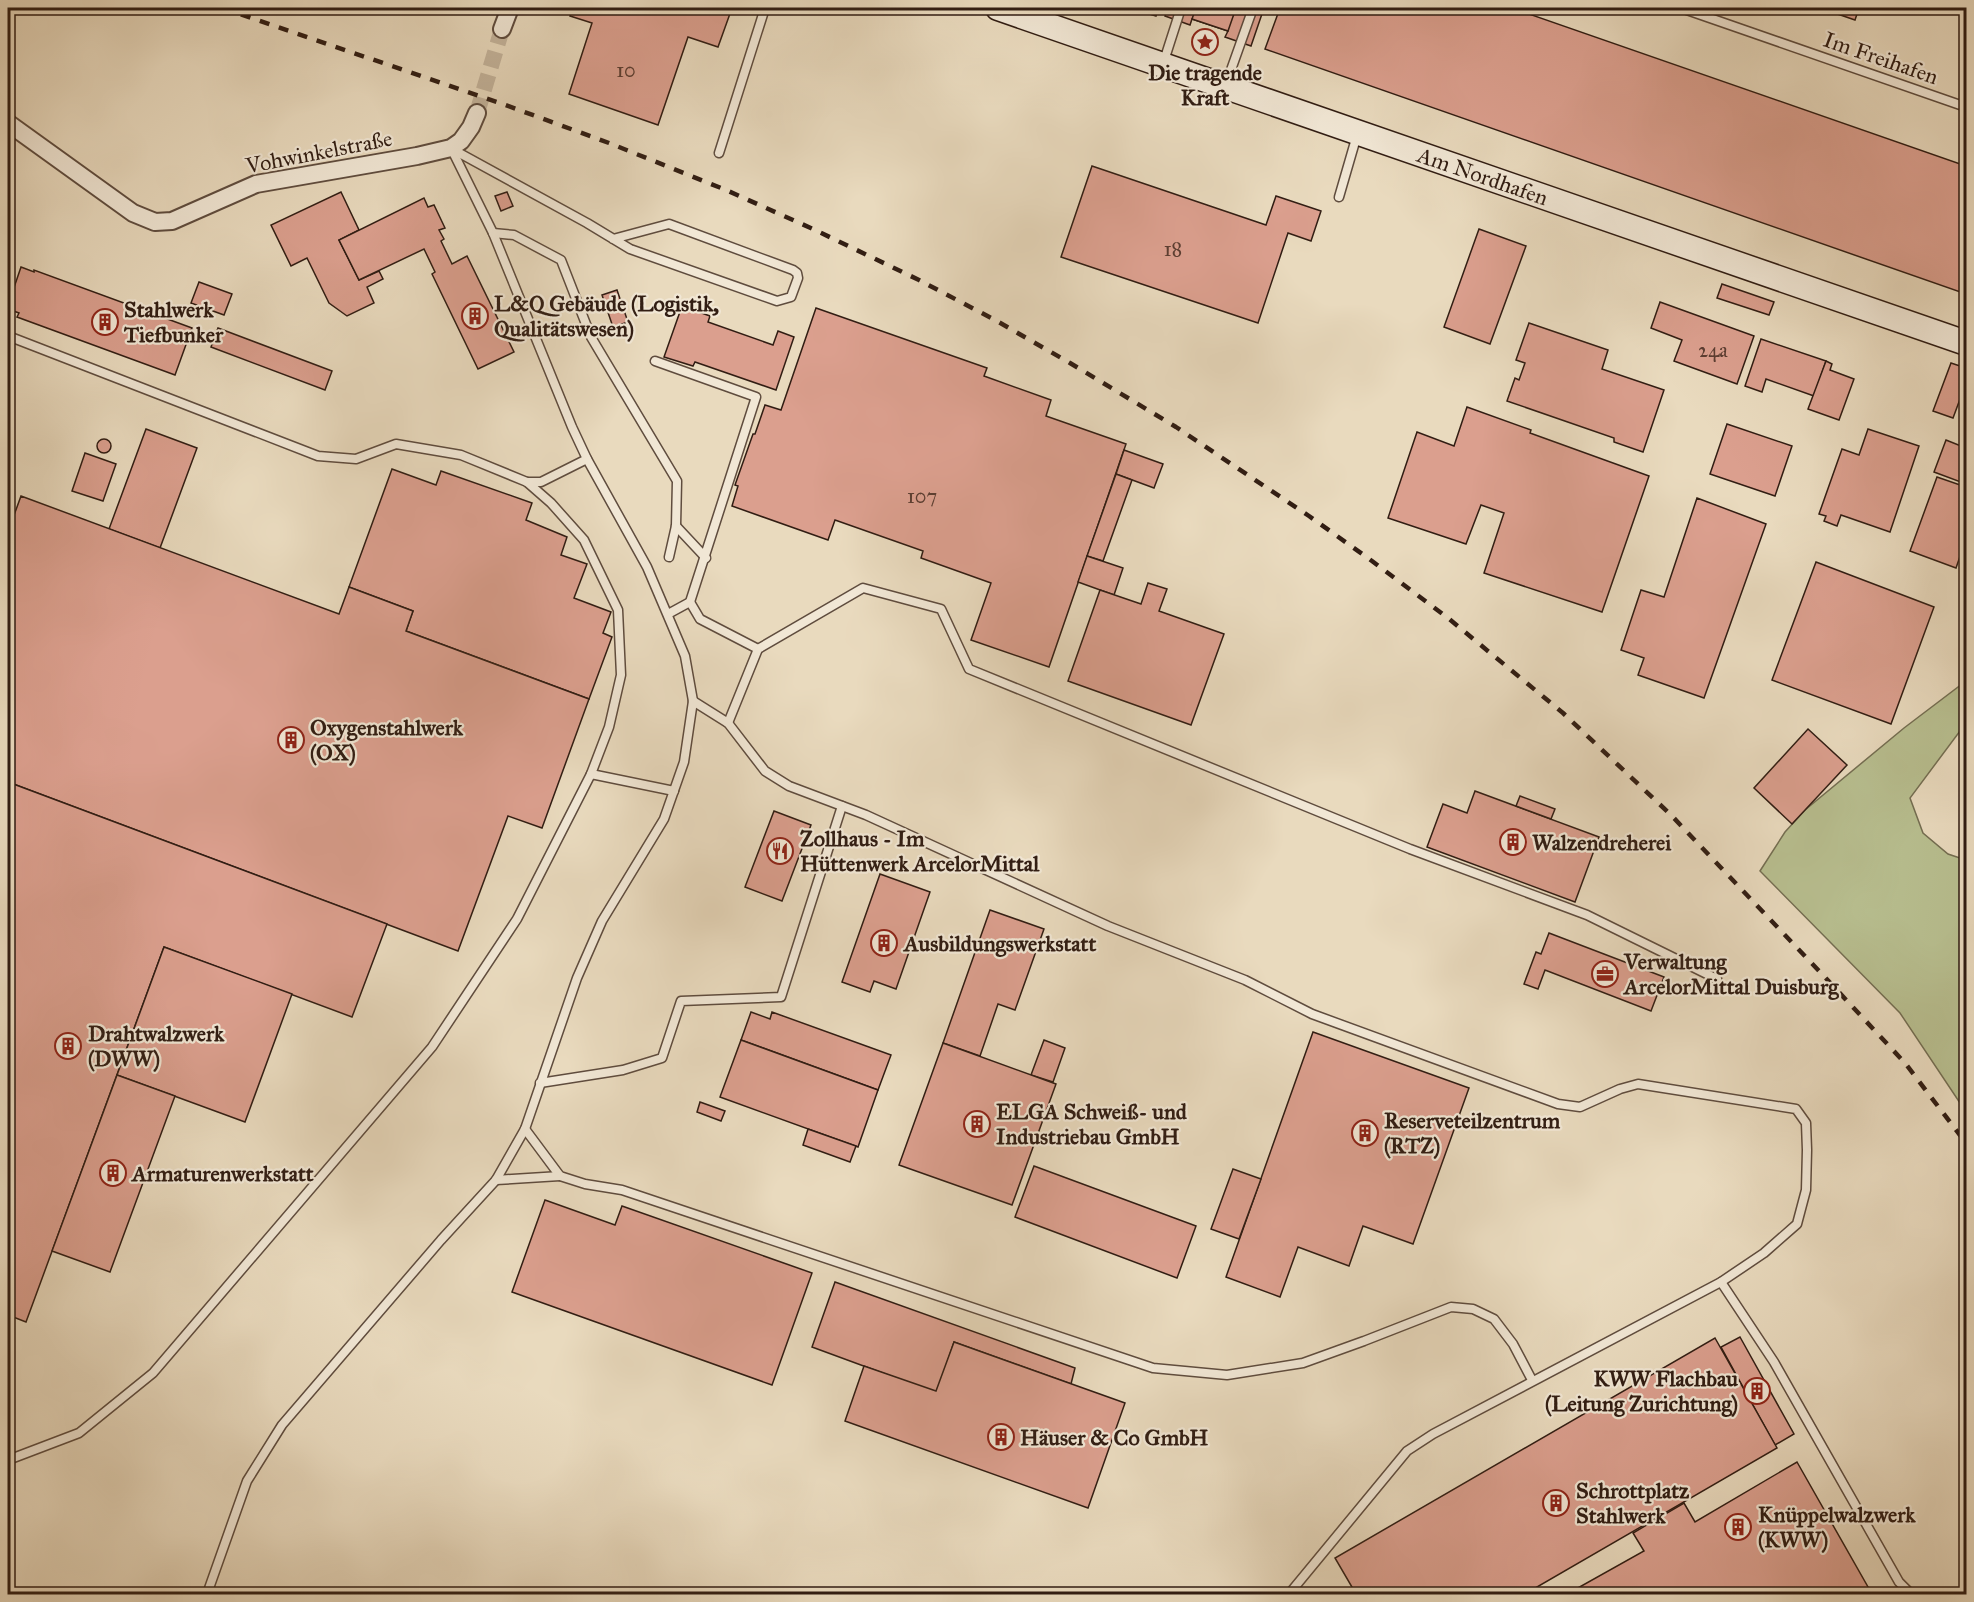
<svg xmlns="http://www.w3.org/2000/svg" width="1974" height="1602" font-family="'IM FELL Great Primer',serif">
<rect width="100%" height="100%" fill="#e9dabe"/>
<filter id="stains"><feTurbulence type="fractalNoise" baseFrequency=".00333" numOctaves="4"/><feColorMatrix values="0 0 0 0 .2 0 0 0 0 .09 0 0 0 0 .02 0 0 0 .5 -.17"/></filter>
<radialGradient id="worn" r=".72"><stop offset=".6" stop-color="#630" stop-opacity="0"/><stop offset="1" stop-color="#630" stop-opacity=".3"/></radialGradient>
<polygon fill="#b8bf90" stroke="#746e52" stroke-width="1.5" points="1966,681 1966,723 1910,798 1923,833 1948,854 1966,860 1966,921 1963,928 1966,933 1966,1112 1900,1013 1760,871 1785,832 1805,810 1904,728"/>
<g fill="#db9f8e" stroke="#311d13" stroke-width="1.5">
<polygon points="573,8 732,8 718,47 688,37 658,125 569,94 592,23 570,16"/>
<polygon points="1130,8 1159,8 1156,16"/>
<polygon points="1168,8 1264,8 1251,46 1225,37 1228,31 1192,19 1190,25 1165,16"/>
<polygon points="1196,8 1236,8 1228,31 1192,19"/>
<polygon points="1280,8 1512,8 1966,166 1966,294 1265,49"/>
<polygon points="1820,8 1859,8 1855,20"/>
<polygon points="1092,166 1266,225 1276,196 1321,211 1311,241 1288,233 1258,323 1061,257"/>
<polygon points="341,192 359,230 339,240 359,280 379,271 383,279 367,287 374,303 347,316 329,303 307,258 291,266 271,225"/>
<polygon points="507,192 513,206 501,211 495,196"/>
<polygon points="424,198 428,207 434,205 445,228 439,230 444,239 441,241 452,264 467,256 514,352 478,369 432,274 435,272 424,249 359,280 339,240"/>
<polygon points="1479,229 1526,246 1490,344 1444,327"/>
<polygon points="21,267 34,272 34,270 192,328 175,375 17,317 19,313 8,309 8,305"/>
<polygon points="199,282 232,294 224,315 191,303"/>
<polygon points="1722,284 1774,302 1769,315 1717,298"/>
<polygon points="617,290 628,322 613,327 602,295"/>
<polygon points="1660,302 1754,336 1737,384 1674,361 1682,340 1651,328"/>
<polygon points="682,306 710,316 708,322 773,345 778,331 794,337 776,390 695,362 693,366 664,357"/>
<polygon points="816,308 987,368 984,376 1051,400 1046,416 1126,444 1049,667 971,640 991,583 921,558 923,551 835,520 828,540 732,506 738,486 735,485 753,434 755,434 765,405 781,410"/>
<polygon points="1529,323 1608,350 1602,369 1664,390 1643,452 1614,442 1614,438 1507,401 1515,378 1519,380 1525,363 1516,360"/>
<polygon points="218,328 332,371 325,390 211,347"/>
<polygon points="1761,339 1826,361 1814,396 1766,379 1762,392 1745,386"/>
<polygon points="1826,361 1832,364 1830,370 1854,379 1839,420 1808,409"/>
<polygon points="1951,363 1966,368 1966,383 1953,418 1933,411"/>
<polygon points="1467,407 1531,430 1530,433 1649,476 1602,612 1484,573 1504,513 1481,505 1466,544 1388,518 1417,432 1454,446"/>
<polygon points="1727,424 1792,446 1775,496 1710,474"/>
<polygon points="146,429 197,448 160,548 109,529"/>
<polygon points="1868,429 1919,446 1890,532 1841,515 1837,526 1824,521 1826,516 1819,514 1842,449 1859,455"/>
<circle cx="104" cy="446" r="7"/>
<polygon points="1946,440 1966,448 1966,484 1934,472"/>
<polygon points="1124,450 1163,464 1154,488 1116,474"/>
<polygon points="85,453 116,464 103,501 72,491"/>
<polygon points="392,469 436,485 441,471 532,503 526,520 567,537 561,555 587,564 574,598 611,612 603,633 612,637 589,699 406,631 413,611 349,587"/>
<polygon points="1116,474 1132,480 1103,561 1087,556"/>
<polygon points="1937,477 1966,487 1966,539 1956,568 1910,551"/>
<polygon points="21,496 339,614 349,587 413,611 406,631 589,699 542,828 508,816 458,951 8,782 8,517 13,518"/>
<polygon points="1697,498 1766,524 1704,698 1638,675 1644,658 1621,650 1641,590 1664,597"/>
<polygon points="1087,556 1123,568 1114,595 1078,582"/>
<polygon points="1816,562 1934,607 1891,724 1772,680"/>
<polygon points="1148,583 1167,589 1159,611 1224,634 1191,725 1068,681 1100,590 1141,604"/>
<polygon points="1808,729 1847,765 1792,824 1754,788"/>
<polygon points="8,782 387,924 352,1017 164,947 26,1322 8,1315"/>
<polygon points="1475,791 1599,837 1575,902 1427,847 1443,804 1467,813"/>
<polygon points="1520,796 1555,809 1551,819 1516,806"/>
<polygon points="774,811 811,825 782,901 745,887"/>
<polygon points="880,874 930,892 896,989 874,981 870,992 842,982"/>
<polygon points="990,910 1044,929 1015,1010 998,1004 980,1056 943,1043"/>
<polygon points="1549,933 1664,977 1651,1011 1545,970 1538,989 1524,984 1536,952 1541,954"/>
<polygon points="164,947 292,994 245,1122 117,1075"/>
<polygon points="751,1012 770,1019 772,1012 891,1055 878,1090 741,1040"/>
<polygon points="1313,1032 1469,1088 1413,1244 1363,1226 1349,1266 1298,1247 1280,1297 1226,1277"/>
<polygon points="741,1040 878,1090 858,1147 720,1097"/>
<polygon points="1044,1040 1065,1048 1053,1082 1031,1075"/>
<polygon points="943,1043 1056,1084 1012,1205 899,1165"/>
<polygon points="117,1075 175,1096 110,1272 52,1251"/>
<polygon points="700,1102 725,1111 721,1121 697,1112"/>
<polygon points="808,1129 856,1146 850,1162 803,1145"/>
<polygon points="1034,1166 1196,1226 1177,1278 1015,1217"/>
<polygon points="1233,1169 1261,1179 1239,1239 1211,1229"/>
<polygon points="545,1200 615,1225 622,1206 812,1273 772,1385 512,1292"/>
<polygon points="835,1282 1075,1368 1071,1384 954,1342 937,1393 812,1347"/>
<polygon points="1740,1337 1794,1434 1775,1445 1721,1347"/>
<polygon points="1715,1338 1777,1448 1525,1594 1356,1594 1335,1558"/>
<polygon points="954,1342 1125,1403 1088,1508 845,1421 864,1366 936,1391"/>
<polygon points="1797,1462 1872,1594 1567,1594 1644,1551 1633,1533 1684,1503 1695,1522"/>
</g>
<g fill="none" stroke-linecap="round" stroke-linejoin="round">
<polyline stroke="#c4b49c" stroke-width="16" stroke-dasharray="16 8" stroke-linecap="butt" points="477,113 502,29"/>
<defs>
<g id="lane">
<polyline points="1681,8 1966,107"/>
<polyline points="1163,64 1181,8"/>
<polyline points="1226,84 1253,8"/>
<polyline points="452,149 587,223 630,249 777,301 791,297 798,278 797,273 793,270 669,224 613,239"/>
<polyline points="719,153 765,8"/>
<polyline points="1339,197 1357,135"/>
<polyline points="493,233 514,235 561,260 591,337 677,481 676,526 669,557"/>
<polyline points="8,336 318,456 356,459 396,444 461,455 527,482 551,503 584,540 618,610 621,675 609,727 591,774"/>
<polyline points="655,361 756,397 690,602 668,614"/>
<polyline points="527,482 541,482 587,459"/>
<polyline points="676,526 706,558"/>
<polyline points="690,602 700,619 758,649"/>
<polyline points="693,701 728,723 765,771 789,786 866,815 1108,926 1245,980 1312,1014 1558,1104 1580,1107 1620,1089 1638,1084 1796,1109 1806,1123 1807,1150 1806,1190 1797,1224 1764,1253 1721,1282 1433,1434 1407,1451 1289,1594"/>
<polyline points="728,723 758,649 863,588 941,609 969,669 1410,849 1587,915 1717,979"/>
<polyline points="540,1083 623,1070 662,1058 681,1001 781,997 842,806"/>
<polyline points="525,1129 560,1176 585,1184 622,1190 1153,1368 1227,1375 1303,1363 1364,1341 1451,1307 1473,1309 1494,1319 1513,1344 1532,1380"/>
<polyline points="496,1180 560,1176"/>
<polyline points="1721,1282 1774,1362 1899,1582 1911,1594"/>
<polyline points="8,1460 79,1433 153,1373 432,1047 517,919 591,774 674,791"/>
<polyline points="207,1594 247,1481 282,1425 441,1240 496,1180 525,1129 577,978 602,921 664,819 684,762 693,701 685,656 647,567 587,459 572,427 493,233 451,148"/>
</g>
<g id="street">
<polyline points="502,29 510,8"/>
<polyline points="8,123 133,213 155,222 172,221 256,184 417,156 451,148 461,141 471,127 477,113"/>
</g>
<g id="secondary">
<path id="s1" d="M998 8C1321 120 1644 231 1966 343"/>
</g>
</defs>
<use href="#lane" stroke="#5f4c3e" stroke-width="11"/>
<use href="#street" stroke="#5f4c3e" stroke-width="20"/>
<use href="#secondary" stroke="#311d13" stroke-width="27"/>
<use href="#lane" stroke="#f1e7d5" stroke-width="8"/>
<use href="#street" stroke="#f1e7d5" stroke-width="16"/>
<use href="#secondary" stroke="#f1e7d5" stroke-width="24"/>
<polyline stroke="#311d13" stroke-width="4.5" stroke-dasharray="10 10" stroke-linecap="butt" points="222,8 500,103 609,143 726,190 813,229 919,280 995,320 1070,363 1176,427 1309,516 1372,561 1448,618 1563,713 1671,815 1821,973 1905,1063 1966,1143"/>
</g>
<defs>
<symbol id="sight-ring" viewBox="-11 -11 22 22"><circle r="9.5" fill="#f1e7d5" stroke="#8f2418" stroke-width="1.5"/><path d="M0-6L1.8-2.2L6-1.7L2.9 1.2L3.7 5.4L0 3.3L-3.7 5.4L-2.9 1.2L-6-1.7L-1.8-2.2Z" fill="#8f2418"/></symbol>
<symbol id="building-ring" viewBox="-11 -11 22 22"><circle r="9.5" fill="#f1e7d5" stroke="#8f2418" stroke-width="1.5"/><path d="M-4-6H4V6H1V3H-1V6H-4ZM-2.5-4.3h1.7v1.8h-1.7ZM.8-4.3h1.7v1.8H.8ZM-2.5-1h1.7V.8h-1.7ZM.8-1h1.7V.8H.8Z" fill="#8f2418"/></symbol>
<symbol id="restaurant-ring" viewBox="-11 -11 22 22"><circle r="9.5" fill="#f1e7d5" stroke="#8f2418" stroke-width="1.5"/><path d="M-5-6h1v4h1v-4h1v4h1v-4h1v5L-1.5 .5V6h-2V.5L-5-1ZM5-6V6H3V1.5H1.5Q1.5-4 5-6Z" fill="#8f2418"/></symbol>
<symbol id="office-ring" viewBox="-11 -11 22 22"><circle r="9.5" fill="#f1e7d5" stroke="#8f2418" stroke-width="1.5"/><path d="M-6-3h4V-5.5h4V-3h4V5H-6ZM-1-4.5V-3h2v-1.5ZM-6 0V1H6V0Z" fill="#8f2418"/></symbol>
</defs>
<g fill-rule="evenodd">
<use href="#sight-ring" x="1190" y="27" width="30" height="30"/>
<use href="#building-ring" x="460" y="301" width="30" height="30"/>
<use href="#building-ring" x="90" y="307" width="30" height="30"/>
<use href="#building-ring" x="276" y="725" width="30" height="30"/>
<use href="#building-ring" x="1498" y="827" width="30" height="30"/>
<use href="#restaurant-ring" x="765" y="836" width="30" height="30"/>
<use href="#building-ring" x="869" y="928" width="30" height="30"/>
<use href="#office-ring" x="1590" y="959" width="30" height="30"/>
<use href="#building-ring" x="53" y="1031" width="30" height="30"/>
<use href="#building-ring" x="962" y="1109" width="30" height="30"/>
<use href="#building-ring" x="1350" y="1118" width="30" height="30"/>
<use href="#building-ring" x="98" y="1158" width="30" height="30"/>
<use href="#building-ring" x="1742" y="1376" width="30" height="30"/>
<use href="#building-ring" x="986" y="1422" width="30" height="30"/>
<use href="#building-ring" x="1541" y="1488" width="30" height="30"/>
<use href="#building-ring" x="1723" y="1512" width="30" height="30"/>
</g>
<g text-anchor="middle" dominant-baseline="central" stroke-width="4.5" stroke-linejoin="round" paint-order="stroke">
<g font-size="20" fill="#5c3e32">
<text x="626" y="70">10</text>
<text x="1173" y="249">18</text>
<text x="1713" y="350">24a</text>
<text x="922" y="496">107</text>
</g>
<g font-size="22" fill="#311d13" stroke="#f1e7d5">
<text transform="translate(1881 58) rotate(19)">Im Freihafen</text>
<text transform="translate(319 152) rotate(-11)">Vohwinkelstraße</text>
<text stroke="none"><textPath href="#s1" startOffset="513">Am Nordhafen</textPath></text>
</g>
<g font-size="22" font-weight="bold" fill="#311d13" stroke="#f1e7d5" text-anchor="start">
<text x="1205" y="72" text-anchor="middle">Die tragende<tspan x="1205" dy="25">Kraft</tspan></text>
<text x="494" y="303">L&amp;Q Gebäude (Logistik,<tspan x="494" dy="25">Qualitätswesen)</tspan></text>
<text x="124" y="309">Stahlwerk<tspan x="124" dy="25">Tiefbunker</tspan></text>
<text x="310" y="727">Oxygenstahlwerk<tspan x="310" dy="25">(OX)</tspan></text>
<text x="800" y="838">Zollhaus - Im<tspan x="800" dy="25">Hüttenwerk ArcelorMittal</tspan></text>
<text x="1532" y="842">Walzendreherei</text>
<text x="904" y="943">Ausbildungswerkstatt</text>
<text x="1624" y="961">Verwaltung<tspan x="1624" dy="25">ArcelorMittal Duisburg</tspan></text>
<text x="88" y="1033">Drahtwalzwerk<tspan x="88" dy="25">(DWW)</tspan></text>
<text x="996" y="1111">ELGA Schweiß- und<tspan x="996" dy="25">Industriebau GmbH</tspan></text>
<text x="1384" y="1120">Reserveteilzentrum<tspan x="1384" dy="25">(RTZ)</tspan></text>
<text x="132" y="1173">Armaturenwerkstatt</text>
<text x="1738" y="1378" text-anchor="end">KWW Flachbau<tspan x="1738" dy="25">(Leitung Zurichtung)</tspan></text>
<text x="1020" y="1437">Häuser &amp; Co GmbH</text>
<text x="1576" y="1490">Schrottplatz<tspan x="1576" dy="25">Stahlwerk</tspan></text>
<text x="1758" y="1514">Knüppelwalzwerk<tspan x="1758" dy="25">(KWW)</tspan></text>
</g>
</g>
<rect width="1974" height="1602" fill="none" stroke="#e9dabe" stroke-width="30"/>
<rect x="9" y="9" width="1956" height="1584" fill="none" stroke="#311d13" stroke-width="3"/>
<rect x="15" y="15" width="1944" height="1572" fill="none" stroke="#311d13" stroke-width="1.5"/>
<rect width="100%" height="100%" filter="url(#stains)"/>
<rect width="100%" height="100%" fill="url(#worn)"/>
</svg>
